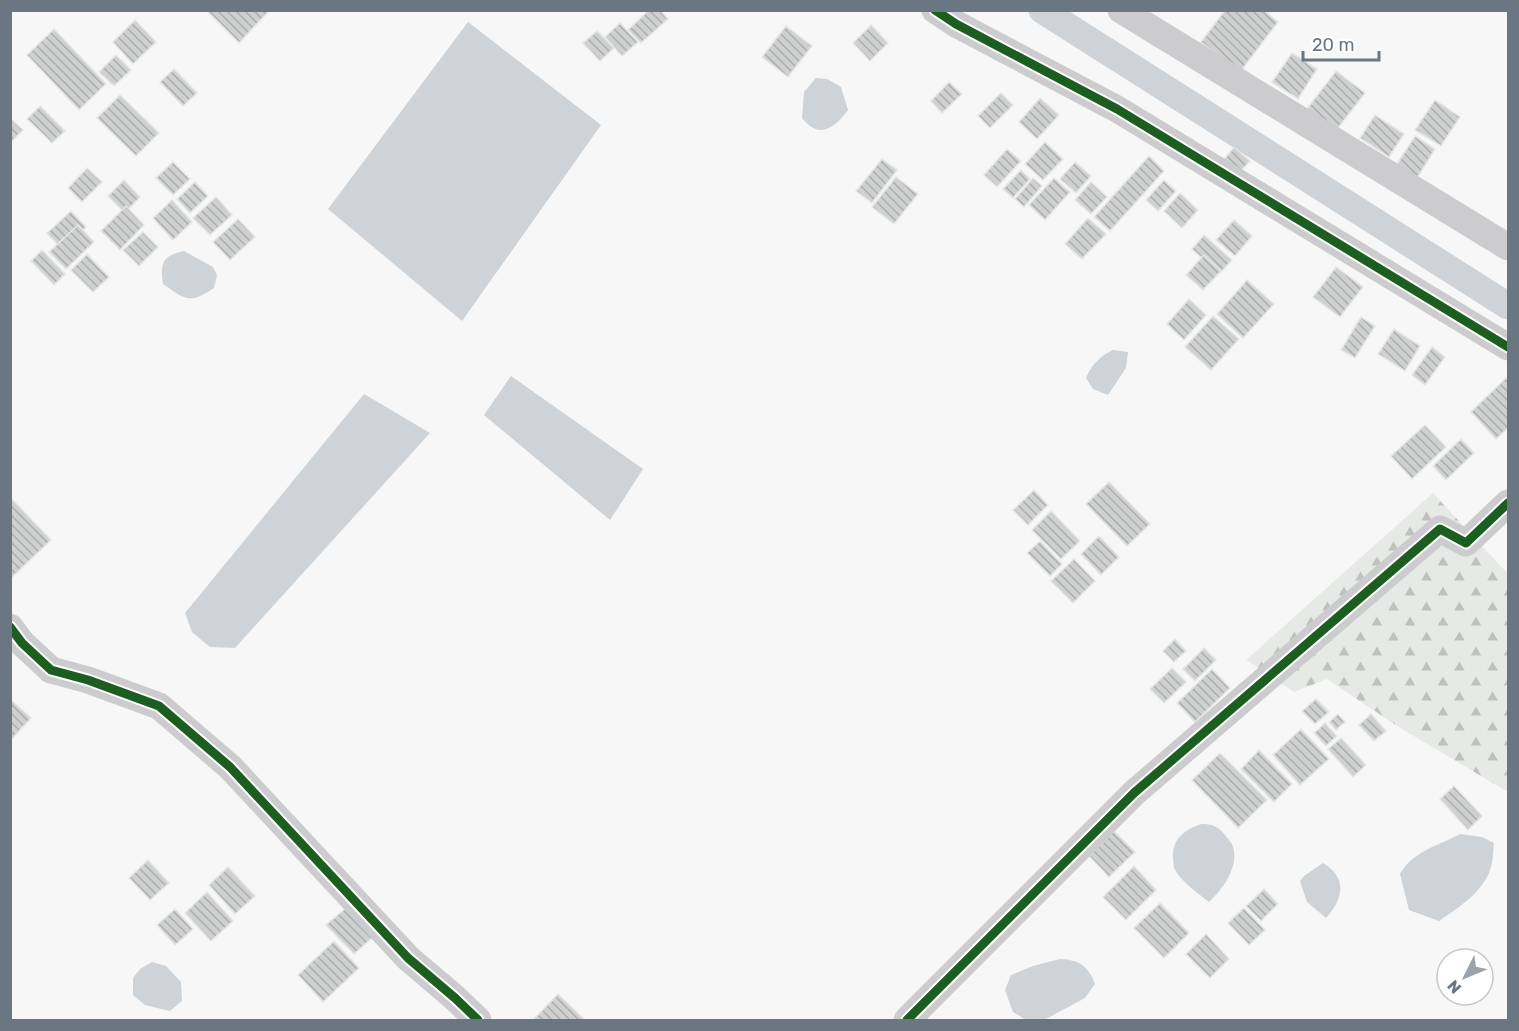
<svg xmlns="http://www.w3.org/2000/svg" width="1519" height="1031" font-family="Rubik,sans-serif">
<defs>
<pattern id="forest-firs" width="22" height="20" patternUnits="userSpaceOnUse" patternTransform="scale(1.5)"><rect width="22" height="20" fill="#e6e9e5"/><path d="M5 1l3.5 6h-7zM16 11l3.5 6h-7z" fill="#bec2bf"/></pattern>
<pattern id="building-back-hatch" width="6" height="6" patternUnits="userSpaceOnUse" patternTransform="scale(1.5)"><rect width="6" height="6" fill="#cfd0d0"/><path d="M-1 5l2 2M0 0l6 6M5-1l2 2" fill="none" stroke="#acaeae"/></pattern>
</defs>
<rect width="100%" height="100%" fill="#f7f7f7"/>
<polygon fill="url(#forest-firs)" points="1433,493 1508,574 1508,792 1397,726 1327,679 1294,692 1246,660"/>
<g fill="#cdd3d6">
<polygon points="468,22 601,125 462,321 328,209"/>
<path d="M816 78 827 79 841 87 848 110C835 128 819 140 802 118L804 92Z"/>
<path d="M184 251 213 267 217 275 214 288C189 305 185 299 163 284 160 263 162 256 184 251Z"/>
<path d="M1113 350 1128 352 1126 368 1108 395 1093 389 1086 378C1092 364 1099 357 1113 350Z"/>
<polygon points="511,376 643,469 610,520 484,415"/>
<polygon points="364,394 430,433 235,648 210,647 192,632 185,613"/>
<path d="M1201 824C1212 824 1218 826 1225 835 1228 839 1232 843 1233 847 1239 867 1223 889 1209 902 1198 893 1180 881 1174 868 1174 867 1173 860 1173 858 1172 839 1184 830 1201 824Z"/>
<path d="M1460 834 1482 837 1494 843C1493 851 1493 860 1491 867 1484 892 1459 907 1439 921L1409 910 1400 874C1413 851 1438 846 1460 834Z"/>
<path d="M1323 863C1348 878 1343 899 1326 918L1307 902 1300 881 1304 876Z"/>
<path d="M1060 959C1080 960 1088 966 1095 984L1085 998 1044 1020H1026L1013 1012 1005 990 1011 975 1033 966Z"/>
<polygon points="152,962 166,966 181,982 182,1001 170,1011 145,1005 133,995 133,978 140,969"/>
</g>
<g fill="none" stroke-linecap="round" stroke-linejoin="round">
<polyline stroke="#cdd3d6" stroke-width="27" points="1042,10 1508,306"/>
</g>
<g fill="url(#building-back-hatch)" stroke="#e6e6e6" stroke-width="1.5">
<polygon points="206,10 270,10 239,43"/>
<polygon points="649,10 660,10 668,19 641,43 628,30"/>
<polygon points="1225,10 1264,10 1278,22 1240,72 1201,42"/>
<polygon points="135,20 156,42 133,64 113,42"/>
<polygon points="620,23 638,42 622,56 605,37"/>
<polygon points="871,25 888,43 870,61 853,43"/>
<polygon points="786,26 812,46 788,77 762,57"/>
<polygon points="54,29 106,84 79,110 27,55"/>
<polygon points="597,31 614,48 600,61 583,43"/>
<polygon points="1292,53 1317,69 1298,99 1272,82"/>
<polygon points="116,55 131,70 114,86 99,72"/>
<polygon points="174,69 197,93 183,106 160,82"/>
<polygon points="1336,71 1365,93 1335,132 1307,109"/>
<polygon points="949,82 962,94 942,113 931,101"/>
<polygon points="1001,93 1013,105 990,128 978,116"/>
<polygon points="120,95 159,133 136,156 97,118"/>
<polygon points="1040,98 1059,115 1037,139 1019,122"/>
<polygon points="1435,100 1460,117 1441,146 1415,130"/>
<polygon points="40,106 65,131 52,143 27,119"/>
<polygon points="1375,115 1404,134 1389,157 1360,138"/>
<polygon points="10,118 23,130 10,143"/>
<polygon points="1415,136 1435,149 1414,183 1393,170"/>
<polygon points="1045,142 1063,159 1043,180 1025,164"/>
<polygon points="1234,147 1250,161 1237,175 1222,162"/>
<polygon points="1007,149 1021,161 997,187 984,175"/>
<polygon points="1149,156 1164,171 1110,231 1094,217"/>
<polygon points="882,159 897,170 872,203 856,191"/>
<polygon points="173,162 190,179 173,195 156,178"/>
<polygon points="1075,162 1091,176 1076,193 1060,179"/>
<polygon points="87,168 102,182 82,202 68,188"/>
<polygon points="1021,170 1030,179 1013,198 1003,189"/>
<polygon points="896,177 918,194 894,224 872,207"/>
<polygon points="1033,178 1042,186 1024,207 1015,199"/>
<polygon points="1054,178 1070,192 1045,220 1029,205"/>
<polygon points="124,180 140,197 125,213 108,196"/>
<polygon points="1164,180 1176,191 1158,211 1146,200"/>
<polygon points="195,182 208,196 190,213 177,199"/>
<polygon points="1091,182 1107,197 1091,214 1075,200"/>
<polygon points="1180,193 1198,210 1182,228 1164,211"/>
<polygon points="216,197 232,215 210,235 193,218"/>
<polygon points="172,200 192,222 173,240 153,218"/>
<polygon points="126,206 144,225 120,250 101,231"/>
<polygon points="71,211 86,227 62,249 47,233"/>
<polygon points="1088,218 1106,234 1082,259 1065,244"/>
<polygon points="238,219 255,237 230,260 213,242"/>
<polygon points="1234,220 1252,236 1235,256 1216,240"/>
<polygon points="78,225 94,242 66,269 49,252"/>
<polygon points="143,232 158,247 139,266 123,250"/>
<polygon points="1204,235 1232,260 1219,274 1192,249"/>
<polygon points="42,250 65,274 54,285 31,261"/>
<polygon points="87,254 109,277 93,292 71,270"/>
<polygon points="1204,255 1221,271 1203,290 1186,275"/>
<polygon points="1336,267 1363,287 1340,317 1313,297"/>
<polygon points="1247,280 1274,304 1243,338 1217,314"/>
<polygon points="1189,299 1206,315 1184,340 1167,324"/>
<polygon points="1213,316 1239,339 1211,370 1185,347"/>
<polygon points="1361,317 1375,326 1355,358 1341,350"/>
<polygon points="1394,329 1420,346 1405,371 1378,354"/>
<polygon points="1432,347 1445,357 1425,385 1412,375"/>
<polygon points="1508,376 1508,428 1496,439 1471,412"/>
<polygon points="1425,425 1446,447 1412,479 1391,456"/>
<polygon points="1461,439 1474,453 1446,480 1433,466"/>
<polygon points="1109,482 1150,524 1127,546 1086,504"/>
<polygon points="1034,490 1048,505 1028,525 1013,510"/>
<polygon points="10,497 51,540 10,579"/>
<polygon points="1051,511 1080,541 1061,559 1032,530"/>
<polygon points="1099,536 1119,557 1101,575 1081,554"/>
<polygon points="1040,541 1062,564 1050,576 1027,553"/>
<polygon points="1074,559 1095,581 1073,603 1051,581"/>
<polygon points="1175,639 1186,651 1174,662 1163,651"/>
<polygon points="1204,648 1216,660 1195,681 1183,669"/>
<polygon points="1172,668 1186,682 1164,703 1150,689"/>
<polygon points="1212,669 1230,688 1195,722 1177,703"/>
<polygon points="10,699 31,718 10,741"/>
<polygon points="1316,699 1329,712 1315,724 1302,711"/>
<polygon points="1338,714 1345,722 1336,730 1329,722"/>
<polygon points="1371,714 1386,731 1374,741 1359,725"/>
<polygon points="1325,723 1337,736 1326,746 1314,733"/>
<polygon points="1301,729 1329,759 1300,785 1273,755"/>
<polygon points="1341,738 1366,765 1353,777 1328,749"/>
<polygon points="1259,750 1292,784 1274,802 1241,769"/>
<polygon points="1220,753 1267,800 1238,828 1192,780"/>
<polygon points="1454,786 1482,816 1468,830 1440,799"/>
<polygon points="1114,831 1135,852 1109,877 1089,856"/>
<polygon points="148,860 169,883 150,900 129,878"/>
<polygon points="1134,866 1156,890 1126,920 1103,897"/>
<polygon points="228,867 255,896 235,914 209,885"/>
<polygon points="1264,889 1278,904 1261,921 1246,906"/>
<polygon points="207,892 233,921 211,941 185,913"/>
<polygon points="1160,903 1189,933 1164,958 1134,928"/>
<polygon points="347,907 374,936 354,954 326,925"/>
<polygon points="1244,908 1265,930 1249,945 1228,923"/>
<polygon points="175,909 193,929 175,945 157,925"/>
<polygon points="1206,934 1229,959 1210,978 1186,954"/>
<polygon points="334,941 359,968 323,1002 298,975"/>
<polygon points="558,994 585,1020 533,1020"/>
</g>
<g fill="none" stroke-linecap="round" stroke-linejoin="round">
<g stroke="#ccccce" stroke-width="27">
<polyline points="935,10 956,24 1117,109 1508,347"/>
<polyline points="1121,10 1508,247"/>
<polyline points="10,627 22,643 51,670 88,680 159,706 230,767 408,958 455,998 478,1020"/>
<polyline points="907,1020 1134,793 1440,529 1466,543 1508,503"/>
</g>
<defs>
<g id="cycleway">
<polyline points="935,10 956,24 1117,109 1508,347"/>
<polyline points="10,627 22,643 51,670 88,680 159,706 230,767 408,958 455,998 478,1020"/>
<polyline points="907,1020 1134,793 1440,529 1466,543 1508,503"/>
</g>
</defs>
<use href="#cycleway" stroke="#fff" stroke-width="13"/>
<use href="#cycleway" stroke="#1b5e20" stroke-width="9"/>
</g>
<rect width="1519" height="1031" fill="none" stroke="#6a7783" stroke-width="24"/>
<g transform="translate(1465 977) rotate(227)"><circle r="28" fill="#ffffff" stroke="#c3c9cd" stroke-width="1.5"/>
<path d="M0-4.5L10 22L0 15L-10 22Z" fill="#9ba4ac"/>
<text y="-9" font-size="16" font-weight="bold" text-anchor="middle" fill="#6a7783">N</text>
</g>
<path d="M1303 51v9h76v-9" fill="none" stroke="#6a7783" stroke-width="3"/>
<text x="1312" y="51" font-size="18" fill="#6a7783" stroke="#ffffff" stroke-width="4.5" paint-order="stroke">20 m</text>
</svg>
